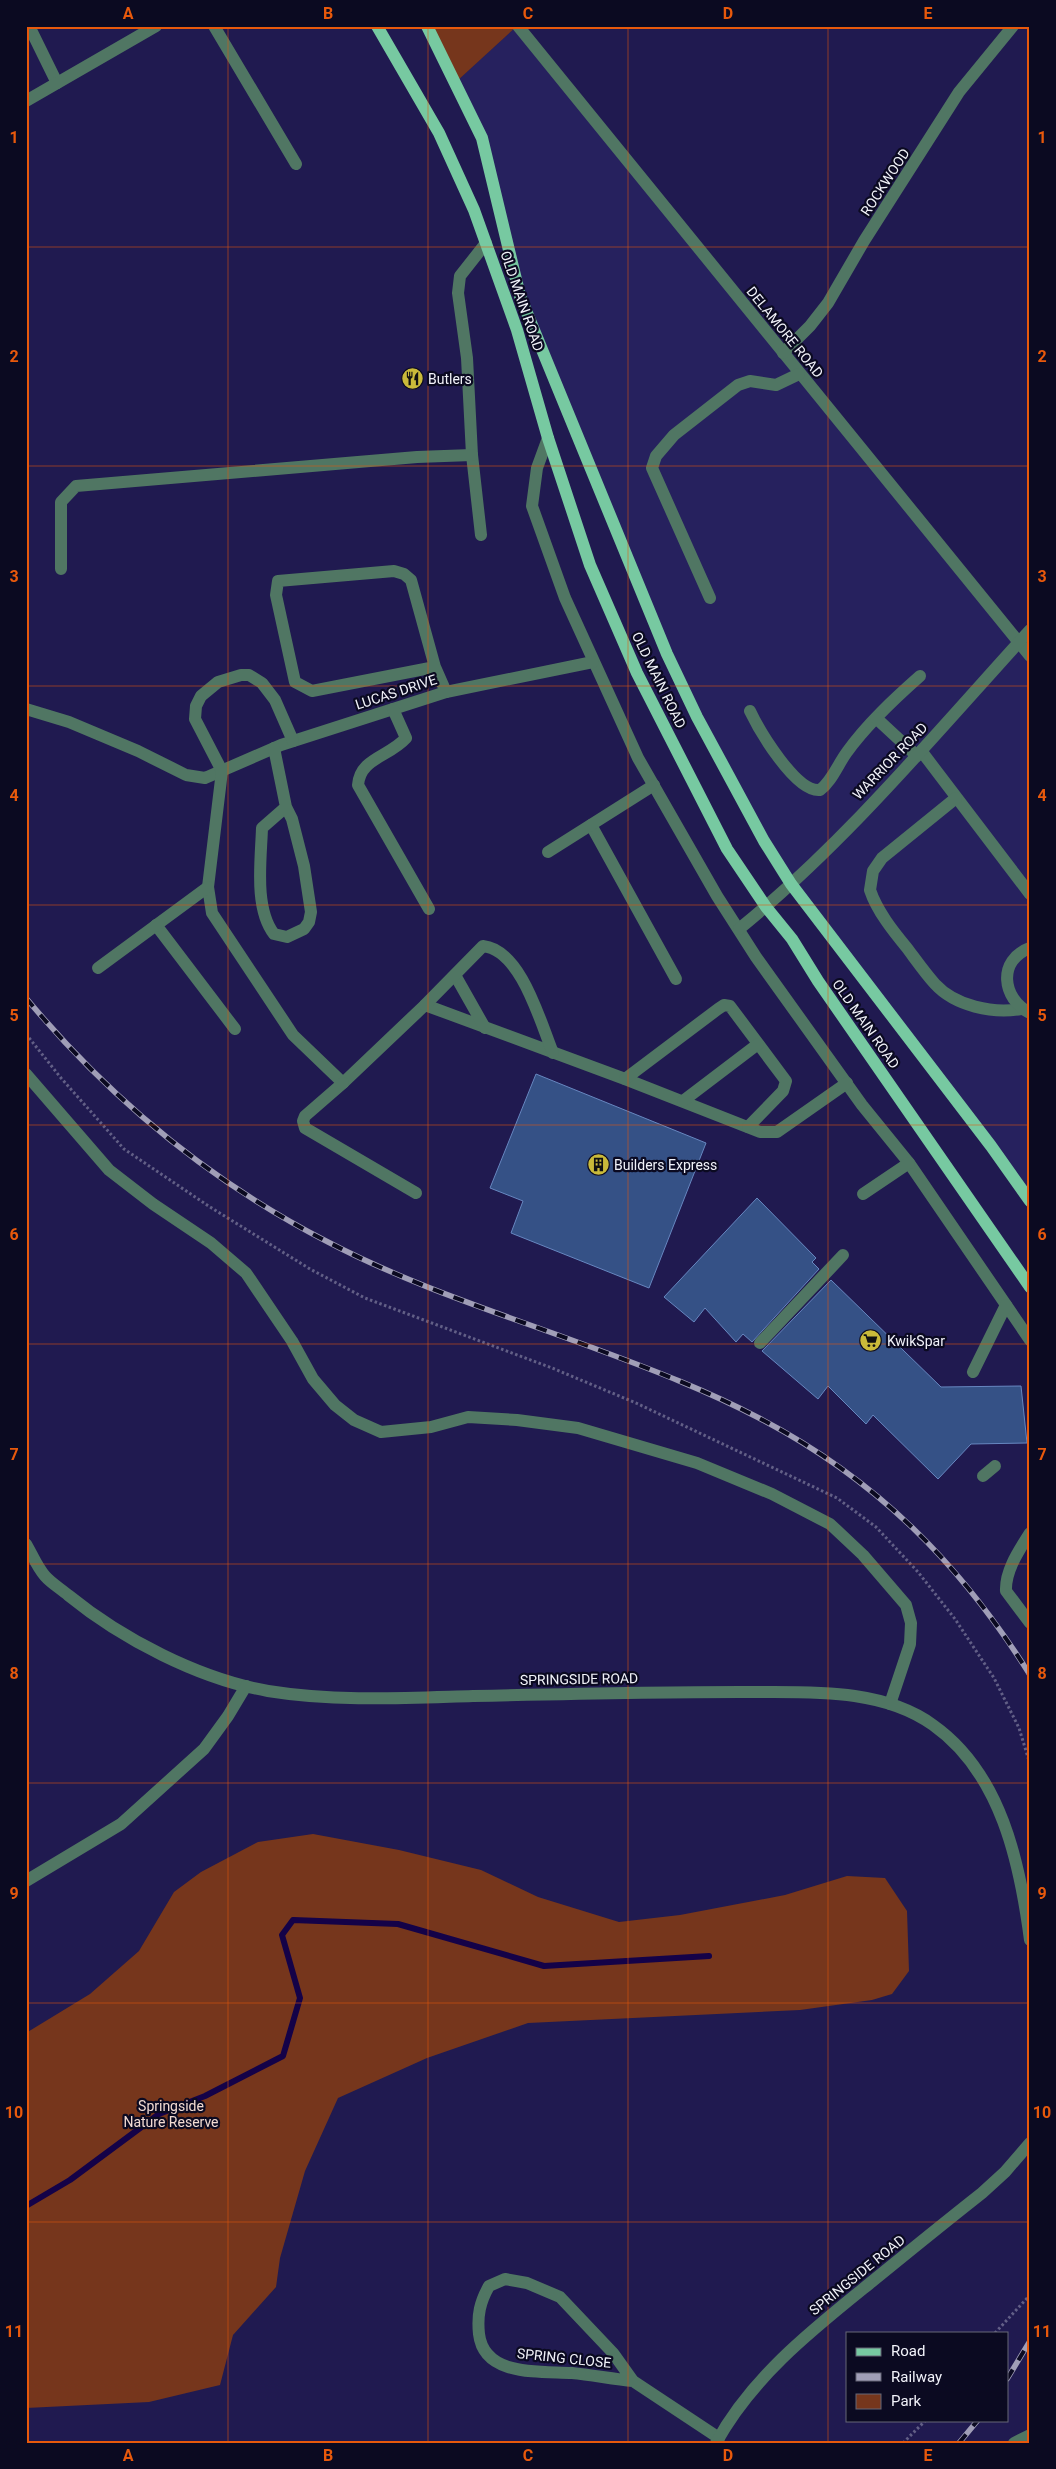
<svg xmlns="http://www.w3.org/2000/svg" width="1056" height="2469" font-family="Roboto,sans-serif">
<rect width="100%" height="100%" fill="#201a50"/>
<polygon fill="#26215e" points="517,26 1030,656 1030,1201 812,913 697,717 520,296 482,138 456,82"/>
<g fill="#76361c">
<polygon points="427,26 517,26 456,82"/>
<polygon points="313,1834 399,1850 481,1870 538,1897 619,1922 680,1915 785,1895 847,1876 885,1878 907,1911 909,1971 892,1994 872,2000 800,2010 528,2023 427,2058 338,2098 305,2171 280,2258 276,2287 233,2335 220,2385 149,2402 26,2408 26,2033 90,1994 139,1951 174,1892 201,1872 258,1842"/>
</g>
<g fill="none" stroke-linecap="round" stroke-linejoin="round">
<polyline stroke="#140248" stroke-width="6" points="26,2206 70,2180 159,2114 205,2096 283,2056 300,1998 282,1935 293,1920 398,1924 544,1966 709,1956"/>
</g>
<g fill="#355186" stroke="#6787c0">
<polygon points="536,1074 706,1143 649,1288 511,1233 523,1201 490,1188"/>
<polygon points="757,1198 816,1258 812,1262 819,1269 752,1342 743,1334 736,1342 705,1308 694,1322 664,1297"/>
<polygon points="831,1280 941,1387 1021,1386 1027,1443 971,1444 938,1479 873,1415 866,1424 828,1386 818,1399 762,1351"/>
</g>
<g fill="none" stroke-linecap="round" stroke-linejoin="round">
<g stroke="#625f86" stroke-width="3" stroke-dasharray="2.5 2.5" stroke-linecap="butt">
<polyline points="26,1034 61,1078 124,1149 210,1207 310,1269 365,1298 552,1368 636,1403 837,1498 876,1527 918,1572 955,1619 994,1678 1019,1728 1030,1764"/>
<polyline points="995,2333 1030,2295"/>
<polyline points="903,2443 926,2420"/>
</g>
<g stroke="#507663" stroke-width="12">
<polyline points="29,26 57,83"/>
<polyline points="214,26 296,164"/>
<polyline points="518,26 1030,656"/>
<polyline points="26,101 156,26"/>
<polyline points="783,353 810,326 828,303 864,241 959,92 1013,26"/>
<polyline points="548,438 537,468 532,506 565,598 638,758 717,896 756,957 862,1105 909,1163 1030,1340"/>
<polyline points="481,535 472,455 467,358 458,293 460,276 486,243"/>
<polyline points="61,569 61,502 76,486 417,457 472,455"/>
<polyline points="710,598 652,468 656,456 674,435 738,385 750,381 776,385 799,374"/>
<polyline points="435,667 312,691 295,682 276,595 278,581 394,571 404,574 411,580 435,667 446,692"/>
<polyline points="26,709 69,722 138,751 186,775 205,778 281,745 446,692 593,662"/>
<path d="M393 709 406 738C389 757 360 758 358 785L429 909"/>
<path d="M750 711C759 730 796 793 820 790 832 781 838 764 847 752 867 724 894 699 920 676"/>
<polyline points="876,718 917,756"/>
<polyline points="293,741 275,700 262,683 249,675 241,675 218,682 201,696 196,706 195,719 222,771 208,887 212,913 293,1035 343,1083 425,1005 625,1079 760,1132 777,1132 847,1083"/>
<path d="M274 748 286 807 292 819 304 866 311 912 309 922 304 929 287 937 274 934C254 908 261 860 262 828L286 807"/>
<polyline points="922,752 1030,894"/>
<path d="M956 798 882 858 873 871 870 890C877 911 893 931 907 948 916 960 925 973 935 984 955 1006 993 1014 1021 1009"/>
<polyline points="591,825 676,979"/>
<polyline points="548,852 654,785"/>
<polyline points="156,925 235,1029"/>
<path d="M739 929C847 841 936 733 1030 630"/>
<path d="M1030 948C997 960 1002 999 1030 1013"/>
<polyline points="98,968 208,887"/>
<polyline points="455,975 485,1028"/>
<path d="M425 1005 483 946C521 950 540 1021 553 1053"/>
<polyline points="26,1074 109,1170 153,1204 211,1243 246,1273 292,1341 313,1379 335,1405 354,1420 381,1432 431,1427 468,1417 517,1420 578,1428 697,1463 772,1494 830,1524 863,1555 906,1605 911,1623 910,1644 890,1704"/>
<polyline points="625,1079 718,1009 724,1005 730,1006 786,1081 783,1091 748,1127"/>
<polyline points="343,1083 305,1116 303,1121 305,1128 416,1193"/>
<polyline points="683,1101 758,1044"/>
<polyline points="863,1194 909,1163"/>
<polyline points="760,1343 843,1255"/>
<polyline points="973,1372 1006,1305"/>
<polyline points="983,1476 995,1466"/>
<path d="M1030 1533C1020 1549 1005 1570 1006 1591L1030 1623"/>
<path d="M26 1544C32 1554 37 1567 45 1576 51 1583 61 1589 68 1595 122 1639 199 1679 268 1691 336 1702 405 1698 473 1696 562 1694 651 1692 740 1692 803 1693 879 1686 933 1725 1001 1773 1020 1863 1030 1940"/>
<polyline points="26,1881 121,1824 204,1749 228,1716 246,1686"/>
<path d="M633 2381C613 2379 592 2375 572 2373 540 2371 484 2377 479 2334 477 2315 480 2302 489 2286L505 2279 527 2283 560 2297 613 2353 633 2381 719 2438"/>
<path d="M716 2443C752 2377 812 2330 869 2284 907 2253 944 2223 982 2193L1005 2172 1030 2143"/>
<polyline points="1014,2443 1030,2435"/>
</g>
<g stroke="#77c9a1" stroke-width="12">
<polyline points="377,26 439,133 474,210 517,330 548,438 590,565 637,673 727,849 766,907 792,939 818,981 1030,1287"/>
<polyline points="427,26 482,138 520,296 667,654 697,717 764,841 791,884 991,1146 1030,1201"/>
</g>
<defs>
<g id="rail">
<path d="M26 998C110 1099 211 1182 328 1242 414 1287 508 1316 599 1350 653 1370 708 1391 759 1418 876 1479 960 1563 1030 1675"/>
<polyline points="1007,2379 1030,2341"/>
<polyline points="959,2443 978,2420"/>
</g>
</defs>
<use href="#rail" stroke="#a09eb7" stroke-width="5.5"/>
<use href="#rail" stroke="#0b0a21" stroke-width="4" stroke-dasharray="11" stroke-linecap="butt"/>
</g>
<path fill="none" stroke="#e8590c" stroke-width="1" stroke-opacity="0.55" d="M228 26V2443M428 26V2443M628 26V2443M828 26V2443M26 247H1030M26 466H1030M26 686H1030M26 905H1030M26 1125H1030M26 1344H1030M26 1564H1030M26 1783H1030M26 2003H1030M26 2222H1030"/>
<defs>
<symbol id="restaurant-disc" viewBox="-11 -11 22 22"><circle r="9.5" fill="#caba3a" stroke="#0b0a21"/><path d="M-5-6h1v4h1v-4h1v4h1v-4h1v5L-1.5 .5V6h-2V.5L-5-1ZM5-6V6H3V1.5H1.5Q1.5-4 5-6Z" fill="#111"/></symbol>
<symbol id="building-disc" viewBox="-11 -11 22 22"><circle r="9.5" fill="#caba3a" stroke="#0b0a21"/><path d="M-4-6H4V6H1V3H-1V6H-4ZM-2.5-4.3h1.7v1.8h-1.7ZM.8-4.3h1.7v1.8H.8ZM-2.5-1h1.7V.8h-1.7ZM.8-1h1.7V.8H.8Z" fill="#111"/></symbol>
<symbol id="supermarket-disc" viewBox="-11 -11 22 22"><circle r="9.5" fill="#caba3a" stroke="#0b0a21"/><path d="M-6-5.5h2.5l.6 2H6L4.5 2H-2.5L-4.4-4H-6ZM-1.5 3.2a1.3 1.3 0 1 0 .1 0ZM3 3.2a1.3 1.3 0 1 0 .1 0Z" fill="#111"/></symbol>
</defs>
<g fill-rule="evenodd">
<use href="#restaurant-disc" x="400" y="366" width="25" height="25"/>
<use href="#building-disc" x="586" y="1152" width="25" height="25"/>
<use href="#supermarket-disc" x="858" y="1328" width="25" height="25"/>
</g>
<g text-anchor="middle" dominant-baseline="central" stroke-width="4.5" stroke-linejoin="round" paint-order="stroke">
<g font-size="14" fill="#f1f2f9" stroke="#0b0a21">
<text transform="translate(885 182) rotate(-57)">ROCKWOOD</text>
<text transform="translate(522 301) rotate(71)">OLD MAIN ROAD</text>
<text transform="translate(785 332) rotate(51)">DELAMORE ROAD</text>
<text transform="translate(659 680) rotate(64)">OLD MAIN ROAD</text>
<text transform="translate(396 692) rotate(-18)">LUCAS DRIVE</text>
<text transform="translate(890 761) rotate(-46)">WARRIOR ROAD</text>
<text transform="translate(866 1024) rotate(55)">OLD MAIN ROAD</text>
<text transform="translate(579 1679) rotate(-1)">SPRINGSIDE ROAD</text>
<text transform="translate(857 2275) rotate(-39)">SPRINGSIDE ROAD</text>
<text transform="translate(564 2358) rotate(6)">SPRING CLOSE</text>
</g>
<g font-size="14" fill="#f1f2f9" stroke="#0b0a21" text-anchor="start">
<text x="428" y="379">Butlers</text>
<text x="614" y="1165">Builders Express</text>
<text x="887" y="1341">KwikSpar</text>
</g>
<g font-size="14" fill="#f2dbd2" stroke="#0b0a21">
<text x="171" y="2106">Springside<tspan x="171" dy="16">Nature Reserve</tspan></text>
</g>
</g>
<rect width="1056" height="2469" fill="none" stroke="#0b0a21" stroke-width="55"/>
<rect x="846" y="2332" width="162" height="90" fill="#0b0a21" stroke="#676777"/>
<rect x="856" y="2348" width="25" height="8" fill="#77c9a1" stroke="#676777"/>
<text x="891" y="2356" font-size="15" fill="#f1f2f9">Road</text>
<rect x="856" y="2373" width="25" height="8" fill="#a09eb7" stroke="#676777"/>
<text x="891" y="2382" font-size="15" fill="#f1f2f9">Railway</text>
<rect x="856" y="2394" width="25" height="15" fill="#76361c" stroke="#676777"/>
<text x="891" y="2406" font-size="15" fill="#f1f2f9">Park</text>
<rect x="28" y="28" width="1000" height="2414" fill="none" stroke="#e8590c" stroke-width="2"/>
<g font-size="16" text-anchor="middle" font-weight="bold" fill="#e8590c">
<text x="128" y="19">A</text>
<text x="328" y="19">B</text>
<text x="528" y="19">C</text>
<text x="728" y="19">D</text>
<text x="928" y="19">E</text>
<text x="14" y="143">1</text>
<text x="1042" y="143">1</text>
<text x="14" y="362">2</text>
<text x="1042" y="362">2</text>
<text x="14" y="582">3</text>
<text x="1042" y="582">3</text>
<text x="14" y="801">4</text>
<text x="1042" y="801">4</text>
<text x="14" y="1021">5</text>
<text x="1042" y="1021">5</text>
<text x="14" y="1240">6</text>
<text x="1042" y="1240">6</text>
<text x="14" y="1460">7</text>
<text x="1042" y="1460">7</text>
<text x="14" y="1679">8</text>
<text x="1042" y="1679">8</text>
<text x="14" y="1899">9</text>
<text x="1042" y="1899">9</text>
<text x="14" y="2118">10</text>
<text x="1042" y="2118">10</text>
<text x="14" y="2337">11</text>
<text x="1042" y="2337">11</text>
<text x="128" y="2461">A</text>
<text x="328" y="2461">B</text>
<text x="528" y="2461">C</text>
<text x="728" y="2461">D</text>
<text x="928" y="2461">E</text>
</g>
</svg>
